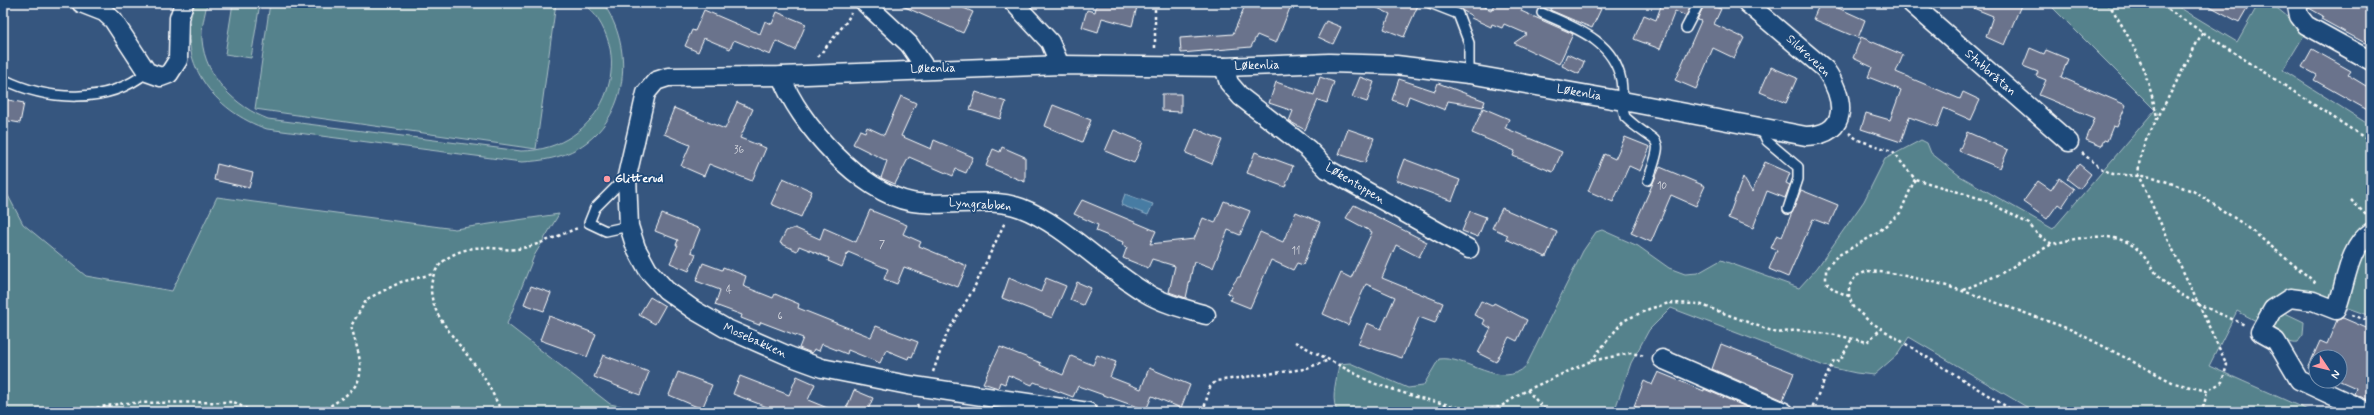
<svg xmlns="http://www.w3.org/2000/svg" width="2374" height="415" font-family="Mynerve,sans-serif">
<rect width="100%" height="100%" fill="#36567f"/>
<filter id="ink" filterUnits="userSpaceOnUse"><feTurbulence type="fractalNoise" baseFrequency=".025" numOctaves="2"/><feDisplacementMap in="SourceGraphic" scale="8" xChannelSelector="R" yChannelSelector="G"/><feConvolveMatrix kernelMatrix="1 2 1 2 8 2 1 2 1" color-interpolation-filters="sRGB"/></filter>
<g filter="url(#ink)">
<g fill="#54828c" stroke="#aac0c6">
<path d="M195 3H207C205 15 201 27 202 40 205 77 236 107 268 119L521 151C600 151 643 58 584 3H603C635 49 629 118 578 148 561 158 542 161 522 162L267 129C215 112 173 60 195 3Z"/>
<polygon points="233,3 260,3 251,58 225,54"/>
<polygon points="270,3 556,3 536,149 255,109"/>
<path d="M2048 3H2172L2237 42 2259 3H2271L2306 32 2283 70 2371 126V316L2321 298 2280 294 2260 323 2237 311 2209 366 2312 412H2035L1909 337 1898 354 1874 375 1856 373 1824 366 1671 308 1649 330 1631 363 1614 412H1344L1336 409C1331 395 1337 379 1339 364L1350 363 1408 388 1423 386 1439 359C1466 355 1502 391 1526 366L1583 251 1596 232 1602 230 1638 246 1669 268 1685 274 1698 273 1721 260 1799 288 1817 268 1864 201 1885 159 1921 140 1927 143 1931 153 1960 176 2053 229 2155 110Z"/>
<polygon points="3,186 23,224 86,276 172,291 217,197 455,229 559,214 534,256 507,324 610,404 650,412 3,412"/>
<path d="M2283 312 2304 322 2303 335 2297 343C2284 345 2273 330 2272 319Z"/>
</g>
<polygon fill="#467ba3" stroke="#90b0c8" points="1125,194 1153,204 1148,215 1121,205"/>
<g fill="#6b738c" stroke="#fff">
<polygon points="896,3 952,3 973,12 963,33"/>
<polygon points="1097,3 1138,3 1132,26 1102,18 1098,32 1082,27 1087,10 1095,12"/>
<polygon points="1246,3 1292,3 1276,43 1257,35 1251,47 1181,53 1180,38 1233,34"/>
<polygon points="1367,3 1419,3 1404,37 1384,29 1390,14"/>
<polygon points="1446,3 1476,3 1491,10 1495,3 1525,3 1521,11 1573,34 1559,64 1514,43 1527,34 1504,24 1502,28 1492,24 1491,27 1471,18 1472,16 1460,9"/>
<polygon points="1554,3 1588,3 1601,9 1592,28 1550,10"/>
<polygon points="1656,3 1692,3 1686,16 1675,11 1660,49 1634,39 1644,15 1656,20 1661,6"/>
<polygon points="1705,3 1721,9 1714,24 1744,38 1734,58 1713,48 1696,89 1675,80 1701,21 1697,20"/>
<polygon points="1820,3 1827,3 1865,20 1858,38 1813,19"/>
<polygon points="1961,3 2022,3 2004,45 1986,37 1993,16"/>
<polygon points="2204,3 2250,3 2239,22"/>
<polygon points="2310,3 2361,3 2371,8 2371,42 2367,40 2365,43 2321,19 2323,16 2309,8"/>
<polygon points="704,10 760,34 765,21 772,24 777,12 806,24 795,50 776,41 770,55 734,40 730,49 704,38 698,52 685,46 692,30 695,31"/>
<polygon points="1326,21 1341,27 1333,44 1318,37"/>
<polygon points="1861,37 1903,55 1896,72 1960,99 1963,92 1980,100 1971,120 1944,108 1937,127 1909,117 1901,142 1861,129 1866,113 1890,120 1901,90 1868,77 1872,67 1853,58"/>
<polygon points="2030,48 2044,54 2046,50 2068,59 2061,77 2126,105 2117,127 2113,126 2107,141 2104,140 2101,146 2086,140 2095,118 2039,95 2046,80 2036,76 2038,72 2023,66"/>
<polygon points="2312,49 2351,71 2348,75 2371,89 2371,112 2314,80 2317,75 2302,67"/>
<polygon points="1567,54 1584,62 1579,74 1562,66"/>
<polygon points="1771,67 1797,78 1786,103 1760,92"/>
<polygon points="1320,77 1334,82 1327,103 1318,100 1305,130 1289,121 1293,111 1269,103 1276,82 1314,95"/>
<polygon points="1360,77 1374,82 1367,102 1352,97"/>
<polygon points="1399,79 1435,91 1438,83 1485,101 1483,107 1448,101 1445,110 1409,96 1406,105 1392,100"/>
<polygon points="976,92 1006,102 1000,119 970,110"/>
<polygon points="1162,94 1181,94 1181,112 1162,111"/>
<polygon points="901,96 916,103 901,136 931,149 934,140 973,157 966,173 956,169 953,176 909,157 895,184 881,178 887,161 853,144 860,130 865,132 867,127 884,135"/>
<polygon points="3,99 24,103 20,123 3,120"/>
<polygon points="737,102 753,109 740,138 766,148 752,181 709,164 704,176 681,166 690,145 664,134 674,108 725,129"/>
<polygon points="1053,105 1091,120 1082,142 1045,126"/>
<polygon points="1483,108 1509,119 1505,128 1562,152 1553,172 1513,156 1515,151 1472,133"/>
<polygon points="1196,129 1222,140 1212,164 1186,153"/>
<polygon points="1348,129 1374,138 1365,163 1339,154"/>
<polygon points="1114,130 1143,142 1134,163 1105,151"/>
<polygon points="1967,132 2008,150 2000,168 1959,151"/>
<polygon points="1625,137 1650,147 1640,171 1629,166 1613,202 1588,191 1604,154 1615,159"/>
<polygon points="1002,147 1025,157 1025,182 986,166 993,149 1000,152"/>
<polygon points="1255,152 1293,166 1285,187 1247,173"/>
<polygon points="1404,159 1460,180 1452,201 1396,180"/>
<polygon points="1765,162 1790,173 1786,183 1790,185 1785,198 1767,191 1753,228 1728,218 1743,177 1752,192"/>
<polygon points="217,164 253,173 249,188 214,180"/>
<polygon points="2079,164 2091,174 2080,189 2067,179"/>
<polygon points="1660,167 1705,186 1696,206 1671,195 1651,242 1631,233"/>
<polygon points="783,178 812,191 801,217 771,204"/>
<polygon points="2059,178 2074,189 2062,207 2058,204 2047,219 2023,202 2038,181 2051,190"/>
<polygon points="1801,190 1838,205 1829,225 1813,219 1788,277 1769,269 1777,250 1771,248 1777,235 1782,237"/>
<polygon points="1082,200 1156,231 1150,244 1194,239 1203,218 1215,223 1224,201 1250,211 1240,235 1228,230 1213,268 1194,261 1186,298 1169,292 1175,266 1152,259 1148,268 1123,258 1127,247 1122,245 1123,242 1096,231 1098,225 1074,214"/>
<polygon points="1354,205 1427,242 1419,257 1396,245 1382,278 1443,303 1435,323 1419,317 1402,358 1358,344 1367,323 1381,329 1395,297 1366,284 1348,325 1323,314 1341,273 1351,278 1372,232 1346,218"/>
<polygon points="1502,208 1557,232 1546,257 1506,239 1508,235 1492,228"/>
<polygon points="870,210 907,225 903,234 921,242 919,246 967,266 958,287 904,267 897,284 884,279 888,269 848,252 842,267 828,261 829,258 799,246 797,251 780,243 786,231 795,228 820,239 824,228 856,242"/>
<polygon points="1470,211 1486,217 1478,237 1462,231"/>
<polygon points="1296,212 1320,222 1303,265 1297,263 1293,270 1271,260 1250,308 1230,300 1232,296 1227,293 1238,277 1240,277 1260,232 1283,242"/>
<polygon points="662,214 700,229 691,252 696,254 689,271 670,263 678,245 676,245 678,240 655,231"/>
<polygon points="703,263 722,270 723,267 746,276 743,286 773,298 775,294 799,304 798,308 871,337 876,326 918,342 912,357 909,356 908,359 886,350 880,363 848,350 847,354 822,344 819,351 814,349 812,353 799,348 803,338 761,322 759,325 741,318 742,315 715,305 720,290 696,281"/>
<polygon points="1009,278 1041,292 1046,278 1066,286 1052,318 1002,298"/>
<polygon points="1077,282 1091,288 1083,305 1070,300"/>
<polygon points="531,286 551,293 544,311 524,304"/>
<polygon points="650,297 665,306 655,324 639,315"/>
<polygon points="1481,301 1492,306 1494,303 1527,320 1517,341 1509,337 1496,362 1478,353 1491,328 1483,324 1485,320 1474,315"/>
<polygon points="549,316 596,334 587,357 540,340"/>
<polygon points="2343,318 2371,330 2371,401 2354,394 2356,388 2340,381 2340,357 2316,357 2316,371 2308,368 2320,341 2327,344 2337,320"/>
<polygon points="1721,344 1794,373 1783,400 1712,369"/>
<polygon points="1000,347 1041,363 1040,365 1063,375 1071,356 1093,365 1097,355 1116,362 1110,377 1141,389 1149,368 1190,385 1181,408 1152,396 1146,410 1078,386 1073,397 1034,382 1032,385 1008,375 1005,384 1000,382 998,388 983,383"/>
<polygon points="603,355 649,372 640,395 594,377"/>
<polygon points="678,372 712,385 702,409 669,395"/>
<polygon points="1658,372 1704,391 1704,389 1758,412 1647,412 1634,406 1644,381 1652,385"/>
<polygon points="740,376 789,395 797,376 815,384 808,400 837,412 780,412 733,394"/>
<polygon points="854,390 873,398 867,412 845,412"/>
</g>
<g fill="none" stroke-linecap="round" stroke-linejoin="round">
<defs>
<g id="service">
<polyline points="1430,3 1458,14 1469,43 1469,74"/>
<path d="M1542 13C1575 28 1613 40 1621 80 1623 92 1621 105 1625 117 1656 147 1667 130 1648 180"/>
<polyline points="1686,28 1699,3"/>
<path d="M3 79C47 101 107 105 147 72"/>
<polyline points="1760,126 1767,141 1798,167 1798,179 1788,209"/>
<polyline points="627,176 595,208 589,223 606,231 629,226"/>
</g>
<g id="minor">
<polyline points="81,3 104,12 113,20 147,72 161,77 169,74 178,60 179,18 184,3"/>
<polyline points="865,3 909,44 926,69"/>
<polyline points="1014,3 1050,42 1060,65"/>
<polyline points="1911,3 2069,142"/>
<polyline points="2300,3 2297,6 2299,16 2306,25 2371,61"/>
<polyline points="1224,67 1229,83 1241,97 1308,149 1327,169 1469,249"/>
<path d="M781 76C798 123 861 193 912 202 947 208 987 196 1021 208 1064 224 1106 270 1146 293 1164 304 1186 309 1206 315"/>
<polyline points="1662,359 1784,412"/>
<path d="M1088 412 908 385 822 368 789 356 725 328 694 310 666 290 648 270 636 248 629 226 627 176 646 93 656 81 668 77 781 76 1060 65 1224 67 1329 63 1396 65 1469 74 1623 101 1806 136C1851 135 1845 97 1825 69L1747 3"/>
<path d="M2368 412 2299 380 2276 341 2260 332 2273 309 2290 298 2313 301 2336 310C2346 286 2347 248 2371 232"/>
</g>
</defs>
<use href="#service" stroke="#fff" stroke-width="12"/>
<use href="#minor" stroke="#fff" stroke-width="21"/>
<g stroke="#fff" stroke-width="2.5" stroke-dasharray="3 3" stroke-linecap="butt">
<path d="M2108 3C2133 41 2148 73 2157 117"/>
<polyline points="2158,3 2371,142"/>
<polyline points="1155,48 1155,3"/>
<polyline points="818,57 847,21 851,13"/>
<path d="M1849 133 1858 140 1892 151 1915 179 1985 200 2029 224 2038 235 2052 244C2078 238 2115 229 2137 249 2148 259 2155 275 2166 284 2188 302 2220 313 2245 325"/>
<polyline points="2082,153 2102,169 2113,174 2153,177 2193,191 2245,225 2316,283"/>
<polyline points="2351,200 2366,215"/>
<polyline points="1963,290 1998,275 2052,244"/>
<polyline points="1849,296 1834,290 1826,282 1826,269 1837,256 1876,234 1900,213 1915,179"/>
<polyline points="2352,315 2371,321"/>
<polyline points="1295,342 1373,383 1416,397 1478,412 1500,407 1527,390 1591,361 1631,353 1645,356"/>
<polyline points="1591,361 1623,321 1649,309 1669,303 1699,304 1777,333 1797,330 1836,335 1867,342 1882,328"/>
<polyline points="933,372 947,333 973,290 1005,222"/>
<polyline points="1527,390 1547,412"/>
<polyline points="917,404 920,412"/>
<polyline points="73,412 124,403 234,402 252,412"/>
<path d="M320 412C368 384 366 378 351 326L367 299 401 282 433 274"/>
<path d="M502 412C495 399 489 384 480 372 467 354 452 337 440 318 421 286 433 257 469 249 484 245 502 251 517 249 538 246 559 235 578 228"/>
<polyline points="1203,412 1210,387 1216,381 1304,369 1329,360"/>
<polyline points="1810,412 1834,360 1840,361 1852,338"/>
<polyline points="2015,412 1869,321 1853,307 1849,296 1849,286 1856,276 1868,271 1891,273 1934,282 1975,295 2072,330 2174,383 2207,391 2222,382 2227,365 2138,175 2140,157 2145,142 2203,31"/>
<polyline points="2199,412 2204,405 2207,391"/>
</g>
<use href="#service" stroke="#1f4a7a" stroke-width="9"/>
<use href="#minor" stroke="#1f4a7a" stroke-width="18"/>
</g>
</g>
<circle fill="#ff9aa2" stroke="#1f4a7a" stroke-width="1.5" cx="607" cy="179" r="4"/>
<g text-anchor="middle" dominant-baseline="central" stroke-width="3.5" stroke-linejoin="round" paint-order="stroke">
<g font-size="10" fill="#dadce2">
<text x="739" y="150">36</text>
<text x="1662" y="186">10</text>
<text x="882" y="245">7</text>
<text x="1296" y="251">11</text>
<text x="729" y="290">4</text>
<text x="780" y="316">6</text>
</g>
<g font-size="12" fill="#fff" stroke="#1f4a7a">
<text transform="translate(1808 56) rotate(43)">Sildreveien</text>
<text transform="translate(1257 66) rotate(-2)">Løkenlia</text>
<text transform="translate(933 69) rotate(-2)">Løkenlia</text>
<text transform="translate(1990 73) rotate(41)">Stubbråtan</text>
<text transform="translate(1579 93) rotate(10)">Løkenlia</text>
<text transform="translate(1355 184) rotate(31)">Løkentoppen</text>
<text transform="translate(980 205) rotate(4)">Lyngrabben</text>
<text transform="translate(755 341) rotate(24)">Mosebakken</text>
</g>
<g font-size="12" font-weight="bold" fill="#fff" stroke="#1f4a7a" text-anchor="start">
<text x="615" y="179">Glitterud</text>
</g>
</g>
<rect width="2374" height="415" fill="none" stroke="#1f4a7a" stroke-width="16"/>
<rect x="8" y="8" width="2358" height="399" fill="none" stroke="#fff" stroke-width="1.5" filter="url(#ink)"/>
<g transform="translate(2328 369) rotate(125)"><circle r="19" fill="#1f4a7a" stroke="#7992af"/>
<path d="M0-3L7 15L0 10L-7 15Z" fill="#ff9aa2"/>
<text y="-6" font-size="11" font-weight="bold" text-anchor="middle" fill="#ffffff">N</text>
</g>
</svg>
